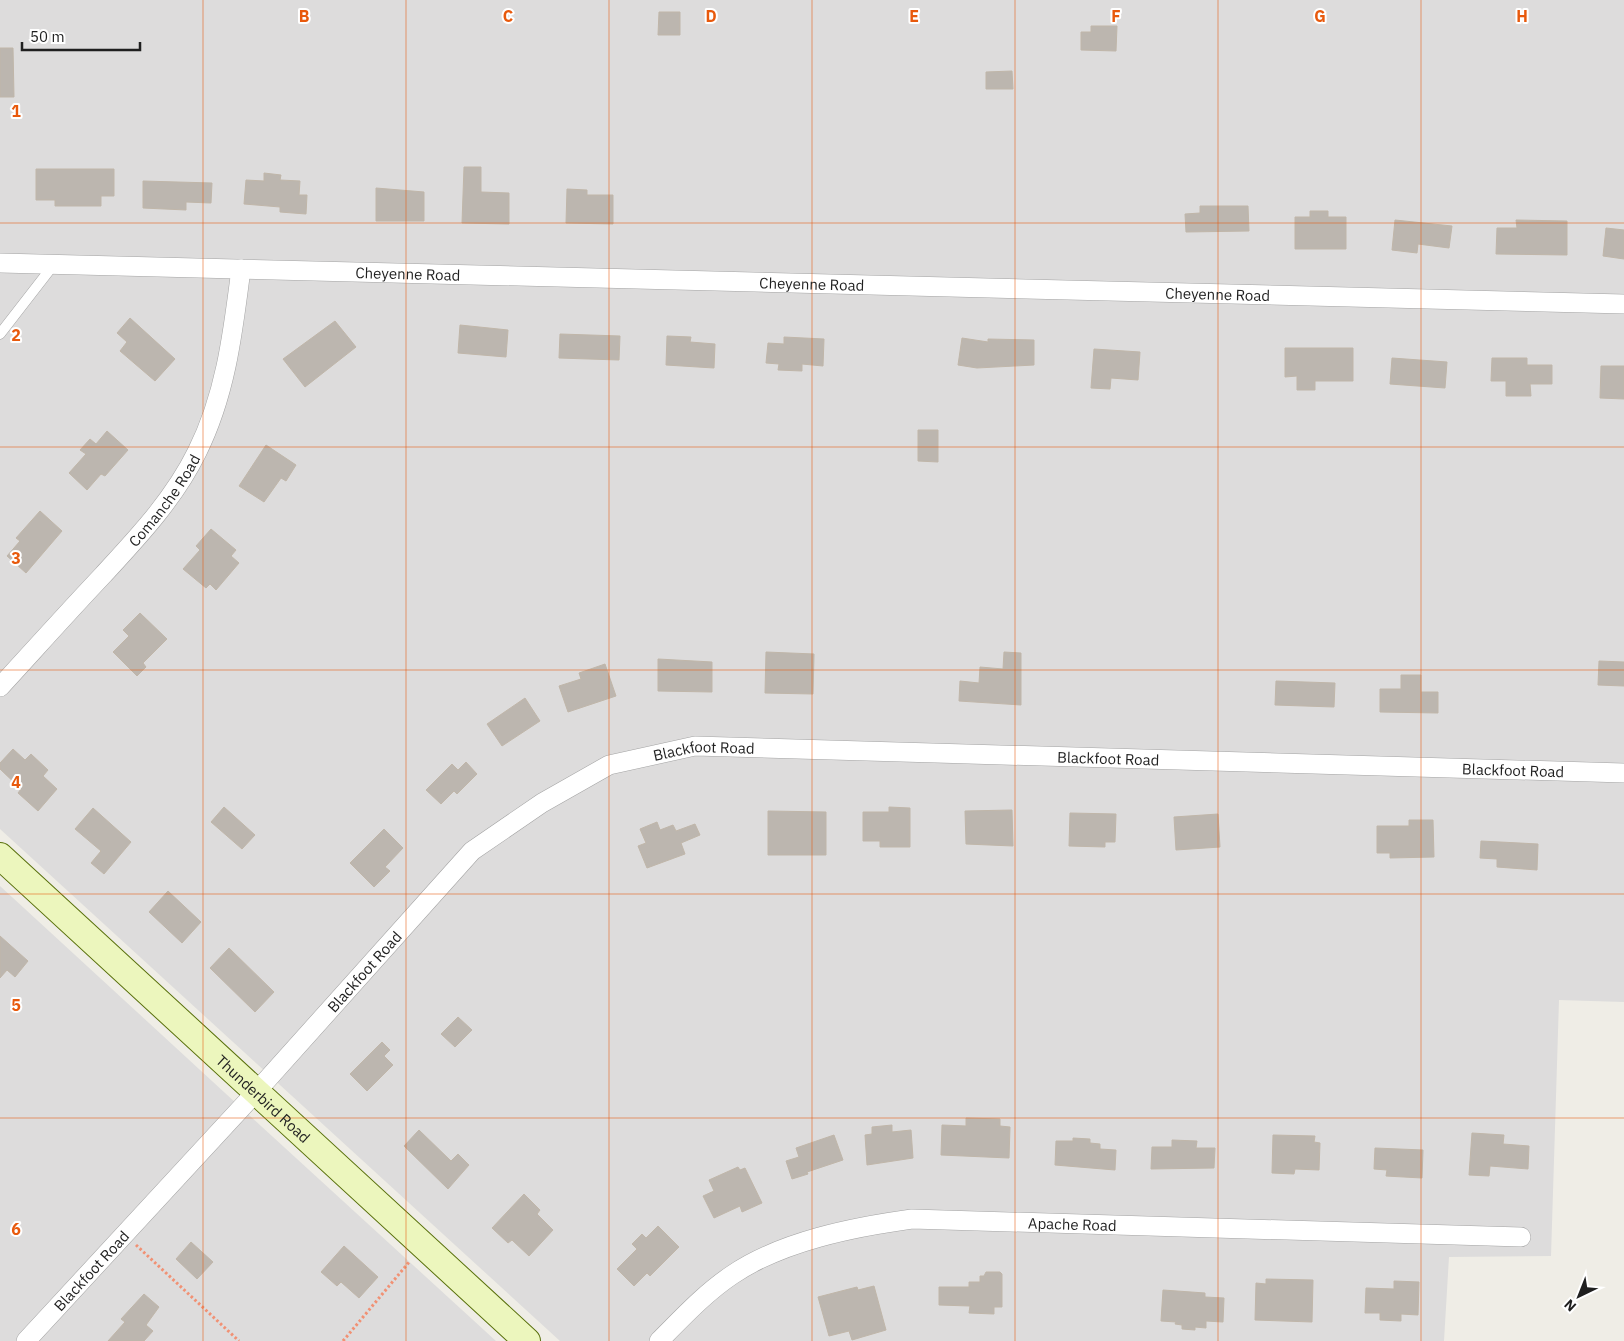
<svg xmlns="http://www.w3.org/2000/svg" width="1624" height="1341" font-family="'IBM Plex Sans',sans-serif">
<rect width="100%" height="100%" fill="#efede6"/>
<g fill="#dddcdc">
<polygon points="0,0 1624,0 1624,1002 1559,1000 1551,1256 1449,1257 1444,1341 560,1341 0,829"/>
<polygon points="0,886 261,1126 496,1341 0,1341"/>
</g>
<g fill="#bcb6af" stroke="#c0b6a9">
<polygon points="659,12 680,12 680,35 658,35"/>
<polygon points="1091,26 1117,26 1116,51 1081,50 1081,32 1091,32"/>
<polygon points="0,48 13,48 14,97 0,97"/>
<polygon points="1012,71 1013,89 986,89 986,72"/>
<polygon points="464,167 481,167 481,192 509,193 509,224 462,223"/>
<polygon points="36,169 114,169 114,196 101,196 101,206 55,206 55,200 36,200"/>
<polygon points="264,173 281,175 280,180 300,181 299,195 307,195 306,214 280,212 280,207 244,204 246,180 264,181"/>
<polygon points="143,181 212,183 211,203 186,202 186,210 143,208"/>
<polygon points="376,188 424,192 424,221 376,221"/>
<polygon points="567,189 587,190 587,195 613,195 613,224 566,223"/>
<polygon points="1200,206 1248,206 1249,231 1186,232 1185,214 1200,213"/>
<polygon points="1310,211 1328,211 1328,217 1346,217 1346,249 1295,249 1295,217 1310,217"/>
<polygon points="1395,220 1452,226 1449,248 1418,244 1417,253 1392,250"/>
<polygon points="1516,220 1567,221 1567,255 1496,254 1497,228 1517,228"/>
<polygon points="1606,228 1624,230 1624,259 1603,256"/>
<polygon points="130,318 175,359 155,381 120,351 127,342 117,333"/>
<polygon points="335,321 356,347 305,387 283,359"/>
<polygon points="460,325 508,330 506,357 458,353"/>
<polygon points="560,334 620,336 619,360 559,358"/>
<polygon points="667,336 691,337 690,342 715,344 714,368 666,365"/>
<polygon points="784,337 824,339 823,366 802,364 802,371 778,370 779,364 766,363 768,343 784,344"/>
<polygon points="962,338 988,342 988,339 1034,340 1034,365 977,368 958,365"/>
<polygon points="1285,348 1353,348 1353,381 1315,381 1315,390 1297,390 1297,376 1285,377"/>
<polygon points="1094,349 1140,352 1138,380 1111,378 1110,389 1091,388"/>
<polygon points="1392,358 1447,362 1445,388 1390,384"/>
<polygon points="1492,358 1527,358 1527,365 1552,365 1552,384 1530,384 1531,396 1506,396 1506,381 1491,381"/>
<polygon points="1601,366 1624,366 1624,399 1600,398"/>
<polygon points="918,430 938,430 938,462 918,461"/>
<polygon points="107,431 128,450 105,476 101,474 87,490 69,473 86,454 80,450 90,439 96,444"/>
<polygon points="266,445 296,465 286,481 281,478 264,502 239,486"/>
<polygon points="40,511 62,531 26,573 7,556 20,541 16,538"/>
<polygon points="211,529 236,550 231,556 239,563 216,590 210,584 206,588 183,569 200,550 196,546"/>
<polygon points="140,613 167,639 143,663 146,667 137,676 113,652 129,636 123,630"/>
<polygon points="766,652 814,654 813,694 765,693"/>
<polygon points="1004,652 1021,653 1021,705 959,701 960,681 979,683 980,667 1003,669"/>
<polygon points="658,659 712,662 712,692 658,691"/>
<polygon points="1599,661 1624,662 1624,686 1598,685"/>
<polygon points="605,664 616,696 568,712 559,686 581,679 579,673"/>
<polygon points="1401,675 1421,675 1421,692 1438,692 1438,713 1380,712 1380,689 1401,689"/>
<polygon points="1276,681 1335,683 1334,707 1275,705"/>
<polygon points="525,698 540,721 502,746 487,724"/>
<polygon points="13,749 25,760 31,754 48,770 43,776 57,789 38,811 18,793 21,789 0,769 0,763"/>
<polygon points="466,762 477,774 457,794 454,791 441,804 426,790 452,764 458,770"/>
<polygon points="224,807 255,835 242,849 211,822"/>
<polygon points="889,807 910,808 910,847 880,847 880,841 863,841 863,812 889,812"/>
<polygon points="93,808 131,842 104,874 91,863 101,851 75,829"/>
<polygon points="1012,810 1013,846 966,844 965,811"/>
<polygon points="768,811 826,812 826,855 768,855"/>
<polygon points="1070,813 1116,814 1115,842 1105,842 1105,847 1069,846"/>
<polygon points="1218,814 1220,847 1176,850 1174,817"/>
<polygon points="1409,820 1433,820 1434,857 1390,858 1390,853 1377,853 1377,826 1409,826"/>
<polygon points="657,822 660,830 673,825 676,831 695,824 700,835 681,843 685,854 647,868 638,846 646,843 640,829"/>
<polygon points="384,829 403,848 385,867 390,871 374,887 350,863"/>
<polygon points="1481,841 1538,844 1537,870 1497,867 1497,859 1480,858"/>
<polygon points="168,891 201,922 182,943 149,912"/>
<polygon points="0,936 28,961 15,977 7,970 0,978"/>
<polygon points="229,948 274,992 255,1012 210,968"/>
<polygon points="458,1017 472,1030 455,1047 441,1034"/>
<polygon points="382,1042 390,1050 384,1056 393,1065 367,1091 350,1074"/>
<polygon points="966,1118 1000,1119 1000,1126 1010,1127 1009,1158 941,1155 942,1125 966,1126"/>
<polygon points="892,1125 892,1132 911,1130 913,1158 867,1165 865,1135 872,1134 872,1127"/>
<polygon points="419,1130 451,1161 458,1154 469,1165 448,1189 404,1146"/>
<polygon points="1472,1133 1504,1135 1503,1144 1529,1146 1528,1169 1490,1166 1489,1176 1469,1175"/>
<polygon points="834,1135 843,1160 807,1172 808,1174 792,1179 786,1161 799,1157 796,1148"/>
<polygon points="1273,1135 1315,1136 1314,1142 1320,1143 1319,1170 1295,1169 1294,1174 1272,1173"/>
<polygon points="1073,1138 1090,1139 1090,1143 1100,1144 1100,1149 1116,1150 1115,1170 1055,1165 1056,1141 1073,1141"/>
<polygon points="1172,1140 1197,1141 1196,1148 1215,1148 1214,1168 1151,1169 1152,1147 1172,1147"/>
<polygon points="1375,1148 1423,1150 1422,1178 1386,1176 1387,1170 1374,1169"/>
<polygon points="738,1167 740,1170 745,1168 762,1203 742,1212 740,1206 714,1218 703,1196 714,1191 709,1180"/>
<polygon points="524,1194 540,1210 537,1214 553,1230 529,1256 512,1240 508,1243 492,1228"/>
<polygon points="658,1226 679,1247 650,1276 647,1273 634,1286 617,1269 637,1249 632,1244 642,1234 646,1238"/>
<polygon points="191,1242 213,1262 197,1279 176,1259"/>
<polygon points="344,1246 378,1277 359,1298 341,1282 337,1286 321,1272"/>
<polygon points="986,1272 1000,1272 1002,1274 1002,1307 994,1307 994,1314 969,1313 970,1306 939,1305 939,1287 969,1287 969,1282 980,1282 980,1276 984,1276"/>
<polygon points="1266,1279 1313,1280 1312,1322 1255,1320 1256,1283 1266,1284"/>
<polygon points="1394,1281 1419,1282 1418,1315 1401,1314 1401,1321 1380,1320 1380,1313 1365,1313 1366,1288 1394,1289"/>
<polygon points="874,1286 886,1330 852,1340 849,1331 829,1336 818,1297 857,1287 858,1290"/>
<polygon points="1163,1290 1205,1293 1205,1297 1224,1298 1223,1322 1206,1321 1206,1328 1195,1327 1195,1330 1182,1329 1182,1325 1175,1324 1176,1322 1161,1321"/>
<polygon points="144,1294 159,1307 146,1325 153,1331 144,1341 108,1341 125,1322 121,1319"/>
</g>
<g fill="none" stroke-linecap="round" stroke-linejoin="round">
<defs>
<polyline id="service" points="0,334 55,263"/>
<g id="minor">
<path id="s1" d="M0 263 1624 304"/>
<path id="s2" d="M0 687C34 650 68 612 103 575 138 537 174 499 197 452 226 394 233 332 241 269"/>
<path id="s3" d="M26 1341 256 1092 472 851 542 803 609 765 695 746 1624 773"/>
<path id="s4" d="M659 1341C682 1318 705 1293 732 1275 782 1241 854 1227 912 1219L1521 1237"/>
</g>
<g id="secondary">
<path id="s5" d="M0 856 527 1341"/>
</g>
</defs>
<use href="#service" stroke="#a3a3a3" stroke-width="11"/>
<use href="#minor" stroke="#a3a3a3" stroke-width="20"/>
<use href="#secondary" stroke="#59700b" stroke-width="28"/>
<g stroke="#f19174" stroke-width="3" stroke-dasharray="2.5 2.5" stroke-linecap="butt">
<polyline points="136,1245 239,1341"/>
<polyline points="343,1341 410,1261"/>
</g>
<use href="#service" stroke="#fff" stroke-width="10"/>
<use href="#minor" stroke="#fff" stroke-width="19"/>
<use href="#secondary" stroke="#ecf6bd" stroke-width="26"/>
</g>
<path fill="none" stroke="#e8590c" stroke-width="1" stroke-opacity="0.55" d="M203 0V1341M406 0V1341M609 0V1341M812 0V1341M1015 0V1341M1218 0V1341M1421 0V1341M0 223H1624M0 447H1624M0 670H1624M0 894H1624M0 1118H1624"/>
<g text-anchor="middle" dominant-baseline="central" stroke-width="4" stroke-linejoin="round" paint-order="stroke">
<g font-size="15" fill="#1f1f1f" stroke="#fff">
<text stroke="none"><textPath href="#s1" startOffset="408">Cheyenne Road</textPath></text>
<text stroke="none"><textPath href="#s1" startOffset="812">Cheyenne Road</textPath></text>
<text stroke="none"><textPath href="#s1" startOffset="1218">Cheyenne Road</textPath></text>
<text stroke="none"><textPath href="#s2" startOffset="249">Comanche Road</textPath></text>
<text stroke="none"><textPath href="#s3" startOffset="921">Blackfoot Road</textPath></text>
<text stroke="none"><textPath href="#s3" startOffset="1326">Blackfoot Road</textPath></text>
<text stroke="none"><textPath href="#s3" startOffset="1731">Blackfoot Road</textPath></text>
<text stroke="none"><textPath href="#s3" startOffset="501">Blackfoot Road</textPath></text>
<text stroke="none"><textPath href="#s5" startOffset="358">Thunderbird Road</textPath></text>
<text stroke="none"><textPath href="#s4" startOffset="449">Apache Road</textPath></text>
<text stroke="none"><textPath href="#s3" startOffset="96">Blackfoot Road</textPath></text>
</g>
</g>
<g font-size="16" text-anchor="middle" font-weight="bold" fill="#e8590c" stroke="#fff" stroke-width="4" stroke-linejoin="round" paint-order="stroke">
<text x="304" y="22">B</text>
<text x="508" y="22">C</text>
<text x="711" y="22">D</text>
<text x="914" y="22">E</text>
<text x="1116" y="22">F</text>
<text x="1320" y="22">G</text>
<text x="1522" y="22">H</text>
<text x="16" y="117">1</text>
<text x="16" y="341">2</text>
<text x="16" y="564">3</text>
<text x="16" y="788">4</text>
<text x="16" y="1011">5</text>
<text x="16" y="1235">6</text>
</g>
<g transform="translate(1579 1296) rotate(223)" stroke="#ffffff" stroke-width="4" paint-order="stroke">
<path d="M0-4L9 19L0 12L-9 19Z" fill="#1f1f1f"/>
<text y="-8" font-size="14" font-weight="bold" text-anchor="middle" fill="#1f1f1f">N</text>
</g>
<path d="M22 42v8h118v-8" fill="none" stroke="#1f1f1f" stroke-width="2.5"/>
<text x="30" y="42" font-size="15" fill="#1f1f1f" stroke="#ffffff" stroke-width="4" paint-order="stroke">50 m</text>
</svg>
